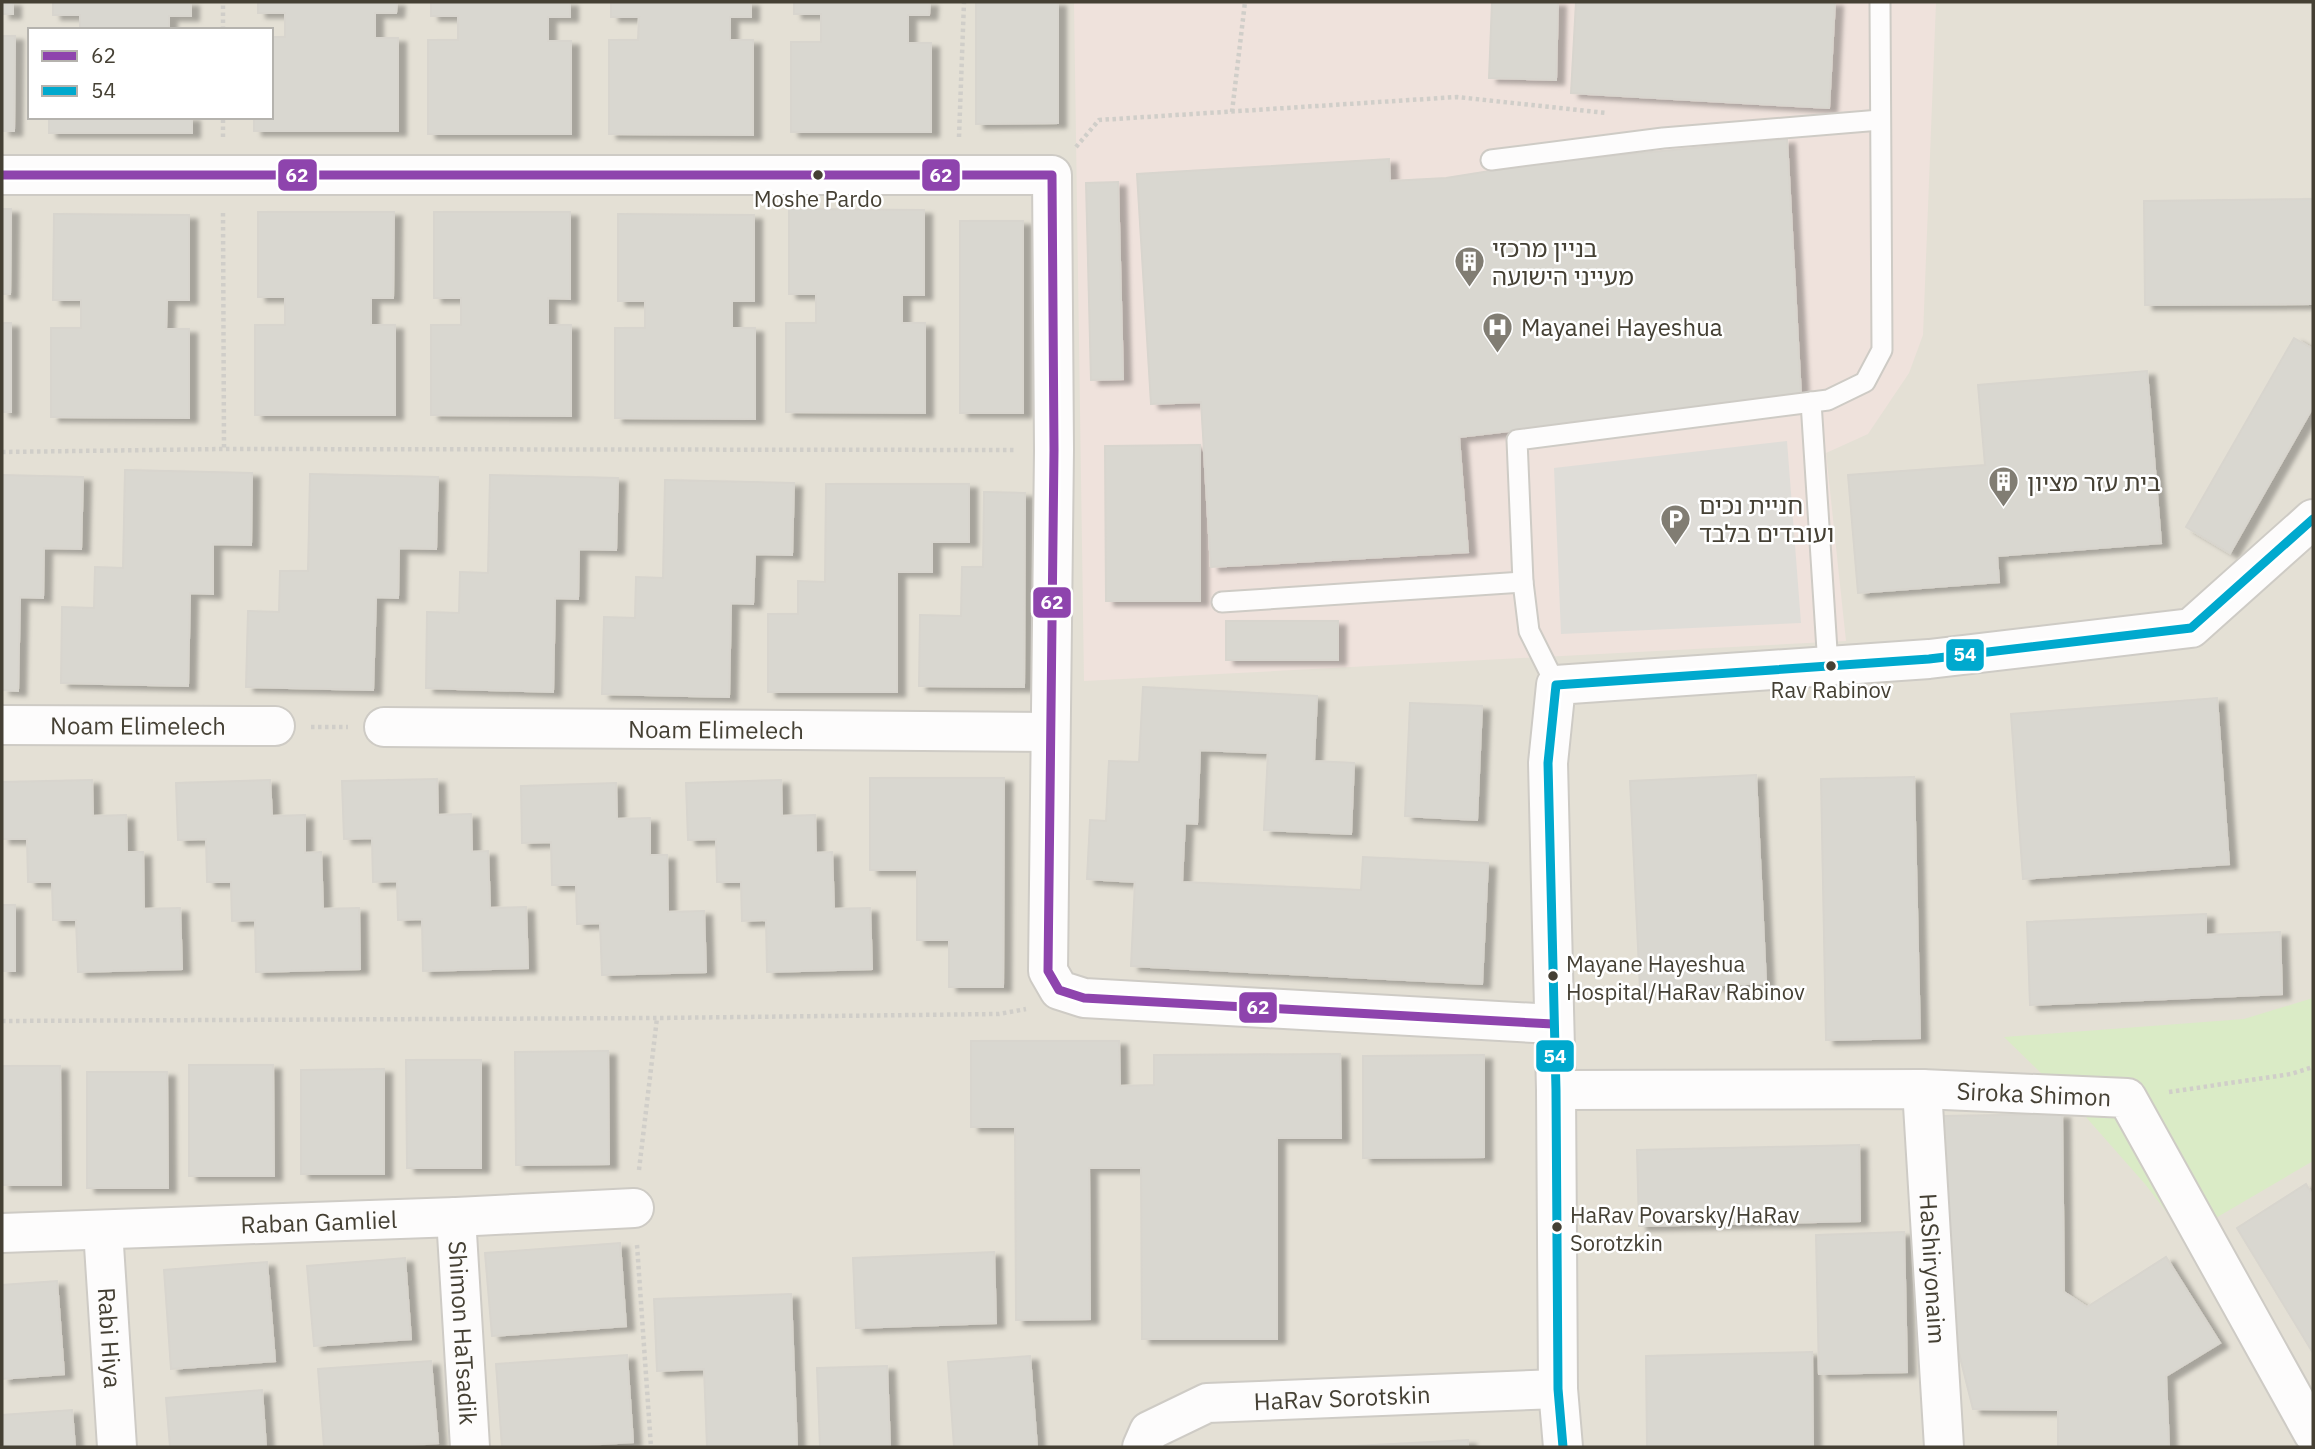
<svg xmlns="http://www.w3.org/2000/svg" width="2315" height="1449" font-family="'IBM Plex Sans','Noto Sans Hebrew',sans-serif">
<defs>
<filter id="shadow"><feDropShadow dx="8" dy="4.5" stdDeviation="2" flood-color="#0004"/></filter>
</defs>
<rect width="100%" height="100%" fill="#f0eee8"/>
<path fill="#e4e0d5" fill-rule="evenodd" d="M2 2H2313V1447H2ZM30 30H271V117H30Z"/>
<polygon fill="#efe2dc" points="1074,2 1936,2 1923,335 1909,373 1868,434 1826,453 1846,641 1084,681"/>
<polygon fill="#daebc6" points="2313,998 2313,1161 2185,1236 2145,1184 2085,1116 2004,1037 2244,1019"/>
<polygon fill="#dfddd8" points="1787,441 1801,623 1561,634 1554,468"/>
<g fill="#d9d7d0" stroke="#d8d5ce" stroke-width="2" filter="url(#shadow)">
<rect x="2" y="2" width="11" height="12"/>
<polygon points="53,2 191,2 191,16 169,16 169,30 80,30 80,15 53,15"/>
<polygon points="258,2 397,2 396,13 375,13 375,38 398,38 398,131 254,131 254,117 271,117 271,37 285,37 285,13 258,13"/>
<polygon points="431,2 570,2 570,17 548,17 548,41 571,41 571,134 428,134 428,40 458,40 458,16 431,16"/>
<polygon points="611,2 751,2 751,17 730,17 730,40 753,40 753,135 609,134 609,40 638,40 639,17 611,17"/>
<polygon points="794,2 930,2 929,15 908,15 908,43 931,43 931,132 791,132 791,42 821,42 821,14 794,14"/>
<polygon points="976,2 1058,2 1058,123 976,124"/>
<polygon points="1492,2 1558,2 1556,80 1489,78"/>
<polygon points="1576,2 1835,2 1829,108 1571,93"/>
<polygon points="2,36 15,36 14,131 2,131"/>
<rect x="49" y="117" width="143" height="16"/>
<polygon points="1787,139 1801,396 1459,437 1468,552 1211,567 1201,402 1151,404 1137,174 1389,159 1390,181 1446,178 1547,162"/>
<polygon points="1118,182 1123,379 1091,380 1086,183"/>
<polygon points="2313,199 2313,304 2145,305 2144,201"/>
<polygon points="2,209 11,209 10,294 2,294"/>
<polygon points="789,209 924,210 924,295 902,295 902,323 925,323 925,413 786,412 786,323 816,323 816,294 789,294"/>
<polygon points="258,212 394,212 393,298 371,298 371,325 395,325 395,415 255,415 255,325 285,325 285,297 258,297"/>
<polygon points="434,212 570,212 570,299 548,298 548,325 571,325 571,416 431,415 431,325 461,325 461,298 434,298"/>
<polygon points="54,214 189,215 189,300 167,300 166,329 189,329 189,418 51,417 51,328 81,328 81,300 53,300"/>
<polygon points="618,214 754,215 754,301 732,301 732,328 755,328 755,419 615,418 615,328 645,328 645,301 618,301"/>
<rect x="960" y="221" width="63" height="192"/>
<rect x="2" y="323" width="9" height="89"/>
<polygon points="2294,338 2313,349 2313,407 2230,553 2186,527"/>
<polygon points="2147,371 2161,543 1997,556 1999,582 1858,593 1848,475 1985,465 1978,385"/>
<polygon points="1200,445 1200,601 1106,601 1105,446"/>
<polygon points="125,470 252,473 251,545 213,544 213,594 190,593 188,686 61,683 62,607 94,608 95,567 123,568"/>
<polygon points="310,474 438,477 436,549 399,548 398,598 376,597 373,690 246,687 248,611 279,612 280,571 308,571"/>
<polygon points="2,475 83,477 81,549 44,548 43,598 20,597 18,691 2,690"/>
<polygon points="490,475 618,478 616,550 579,549 578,599 555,598 553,692 426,688 427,612 459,613 460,572 488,573"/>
<polygon points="665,480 794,483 792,555 755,554 753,604 731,603 729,697 602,694 604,617 635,618 636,577 663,578"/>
<polygon points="826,484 969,484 969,542 932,542 932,572 897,572 897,692 768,692 768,614 798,614 798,581 825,582"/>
<polygon points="984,492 1025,493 1024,687 919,686 920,615 961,616 962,567 983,567"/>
<rect x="1226" y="621" width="112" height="39"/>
<polygon points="1143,687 1317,696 1314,761 1354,763 1351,834 1264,830 1268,753 1200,750 1197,824 1185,823 1182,882 1361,890 1363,857 1488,863 1482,984 1131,966 1135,882 1087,879 1090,820 1106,821 1109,761 1139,762"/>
<polygon points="2217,698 2229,864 2023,879 2011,714"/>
<polygon points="1410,703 1482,706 1477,820 1405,816"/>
<polygon points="1756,775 1766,983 1640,989 1630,781"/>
<polygon points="1914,777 1920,1038 1826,1040 1821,779"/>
<polygon points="870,778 1004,778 1003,987 949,987 949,940 917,940 917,870 870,870"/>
<polygon points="437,779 438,815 471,814 472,852 488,851 490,908 526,907 528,968 423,971 422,919 398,920 397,881 373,882 372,838 344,839 342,781"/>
<polygon points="92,780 93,816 126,815 127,852 143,852 144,909 180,908 182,969 78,972 76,920 53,920 52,882 28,882 27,839 2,839 2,782"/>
<polygon points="270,780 272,816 305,815 305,853 321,852 323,909 359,908 360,969 256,972 255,920 232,921 231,882 207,882 206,839 178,840 176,783"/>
<polygon points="781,780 782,816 815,815 816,853 832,852 834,909 870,908 872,969 767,972 766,920 742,921 741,882 717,882 716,839 688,840 686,783"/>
<polygon points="616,783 617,819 650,818 650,855 667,855 668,912 704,911 706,972 602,975 600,923 577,924 576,885 552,885 551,842 522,843 521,786"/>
<rect x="2" y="905" width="13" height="66"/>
<polygon points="2206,914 2206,935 2280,932 2282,994 2030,1005 2027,922"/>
<polygon points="971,1041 1119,1041 1120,1086 1154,1085 1154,1055 1340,1054 1341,1138 1277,1138 1277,1339 1142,1339 1141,1168 1089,1168 1090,1319 1016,1320 1015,1127 971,1127"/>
<polygon points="608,1051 609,1164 516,1165 515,1052"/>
<polygon points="1484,1055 1484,1157 1363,1158 1363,1056"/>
<polygon points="406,1060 481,1060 481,1168 407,1168"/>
<polygon points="189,1065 273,1065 274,1176 189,1176"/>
<polygon points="2,1066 60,1066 61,1185 2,1185"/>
<polygon points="384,1069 384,1174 301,1174 301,1070"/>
<polygon points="87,1072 167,1072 168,1188 87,1188"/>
<polygon points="2062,1114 2064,1292 2087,1307 2166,1257 2220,1343 2166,1376 2169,1447 2058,1447 2058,1410 1973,1409 1944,1293 1942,1116"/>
<polygon points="1859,1145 1860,1221 1639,1226 1637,1150"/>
<polygon points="2306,1184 2313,1196 2313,1353 2237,1228"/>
<polygon points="1904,1232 1907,1372 1819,1374 1816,1235"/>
<polygon points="620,1243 626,1326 492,1336 485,1253"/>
<polygon points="994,1252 996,1323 856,1328 853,1258"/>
<polygon points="405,1258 411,1339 314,1346 307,1266"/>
<polygon points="267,1262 275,1361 171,1369 164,1270"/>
<polygon points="57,1281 64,1374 2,1379 2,1285"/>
<polygon points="791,1294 797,1447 707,1447 704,1369 657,1371 654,1299"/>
<polygon points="1812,1352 1813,1447 1647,1447 1646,1356"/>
<polygon points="627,1355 633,1442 553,1447 502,1447 496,1364"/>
<polygon points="1030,1356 1037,1447 954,1447 948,1362"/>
<polygon points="431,1361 438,1443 386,1447 324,1447 318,1369"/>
<polygon points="887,1366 890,1447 820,1447 817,1368"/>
<polygon points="262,1390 266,1447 170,1447 166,1398"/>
<polygon points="72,1410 75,1447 2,1447 2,1415"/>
<polygon points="1468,1440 1468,1447 1335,1447"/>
</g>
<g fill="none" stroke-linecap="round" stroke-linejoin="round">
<defs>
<g id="lane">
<polyline points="1491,160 1663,138 1880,120"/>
<polyline points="1811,402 1828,666"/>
<polyline points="1222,602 1523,582"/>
<polyline points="1556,685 1529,631 1523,582 1517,440 1828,400 1865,382 1882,350 1880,2"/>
</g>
<g id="street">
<polyline points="2,175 1052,175 1054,450 1048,971 1059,990 1084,998 1553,1024"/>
<path id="s1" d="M2 725 275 726"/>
<path id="s2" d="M384 727 1050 732"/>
<path id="s3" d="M1922 1089 1944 1447"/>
<path id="s4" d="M1556 1090 1922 1089 2127 1098 2313 1433"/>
<path id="s5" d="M456 1217 470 1447"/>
<path id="s6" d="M103 1230 117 1447"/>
<path id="s7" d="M2 1233 456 1217 634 1208"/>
<path id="s8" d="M1142 1447 1149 1431 1207 1403 1558 1389"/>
<polyline points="1563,1447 1558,1389 1556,1090 1548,763 1556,685 1929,659 2191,628 2313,519"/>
</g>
</defs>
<use href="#lane" stroke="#cecbc5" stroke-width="23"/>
<use href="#street" stroke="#cecbc5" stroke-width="42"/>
<g stroke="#d0cec9" stroke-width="4.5" stroke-dasharray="3.5 3.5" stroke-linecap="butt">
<polyline points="223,30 223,2"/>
<polyline points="1232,112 1245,2"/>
<polyline points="223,137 223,117"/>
<polyline points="959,137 964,2"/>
<polyline points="1076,147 1099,120 1457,97 1606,113"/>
<polyline points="223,213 224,449"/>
<polyline points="2,452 224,449 1016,450"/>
<polyline points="311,727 348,727"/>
<polyline points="2,1021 657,1018 999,1014 1026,1009"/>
<polyline points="2169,1092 2291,1074 2313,1067"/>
<polyline points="639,1170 657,1018"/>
<polyline points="637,1245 651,1447"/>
</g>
<use href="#lane" stroke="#fdfcfc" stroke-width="19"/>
<use href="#street" stroke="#fdfcfc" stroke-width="38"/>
<defs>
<polyline id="bus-1" points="2,175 1052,175 1054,450 1048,971 1059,990 1084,998 1553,1024"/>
<polyline id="bus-2" points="1563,1447 1558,1389 1556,1090 1548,763 1556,685 1929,659 2191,628 2313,519"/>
</defs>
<use href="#bus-1" stroke="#fff" stroke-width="14"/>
<use href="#bus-2" stroke="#fff" stroke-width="14"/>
<use href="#bus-1" stroke="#8e44ad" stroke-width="9"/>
<use href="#bus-2" stroke="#00a9ce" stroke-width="9"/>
</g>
<defs>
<symbol id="building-pin" viewBox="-11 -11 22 30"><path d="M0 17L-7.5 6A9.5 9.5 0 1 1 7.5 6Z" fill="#817d73" stroke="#fff"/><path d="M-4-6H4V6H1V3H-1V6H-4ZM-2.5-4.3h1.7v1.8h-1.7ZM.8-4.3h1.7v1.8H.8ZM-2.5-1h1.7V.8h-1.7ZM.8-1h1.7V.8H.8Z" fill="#fff"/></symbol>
<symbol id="hospital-pin" viewBox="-11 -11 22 30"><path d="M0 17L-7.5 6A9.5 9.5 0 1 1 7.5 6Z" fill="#817d73" stroke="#fff"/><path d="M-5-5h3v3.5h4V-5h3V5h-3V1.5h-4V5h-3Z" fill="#fff"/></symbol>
<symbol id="parking-pin" viewBox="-11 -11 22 30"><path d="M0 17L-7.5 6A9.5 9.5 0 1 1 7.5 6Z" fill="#817d73" stroke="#fff"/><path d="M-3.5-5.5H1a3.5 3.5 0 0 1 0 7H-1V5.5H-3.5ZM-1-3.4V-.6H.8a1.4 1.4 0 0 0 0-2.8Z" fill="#fff"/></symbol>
</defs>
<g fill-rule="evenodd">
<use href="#building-pin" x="1452" y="244" width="35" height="47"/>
<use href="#hospital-pin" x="1480" y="310" width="35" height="47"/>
<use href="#building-pin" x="1986" y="464" width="35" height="47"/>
<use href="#parking-pin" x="1658" y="502" width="35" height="47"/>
</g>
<g fill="#454034" stroke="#fff" stroke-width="2.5">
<circle cx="818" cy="175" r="6"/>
<circle cx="1831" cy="666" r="6"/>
<circle cx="1553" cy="976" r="6"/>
<circle cx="1557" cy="1227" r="6"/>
</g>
<g text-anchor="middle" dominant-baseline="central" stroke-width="5" stroke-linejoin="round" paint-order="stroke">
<g font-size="22" fill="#454034" stroke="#fff">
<text x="818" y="198">Moshe Pardo</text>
<text x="1831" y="689">Rav Rabinov</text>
<text x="1566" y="963" text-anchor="start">Mayane Hayeshua<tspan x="1566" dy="28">Hospital/HaRav Rabinov</tspan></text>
<text x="1570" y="1214" text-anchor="start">HaRav Povarsky/HaRav<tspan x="1570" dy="28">Sorotzkin</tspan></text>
</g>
<g font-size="24" fill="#454034" stroke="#fff" text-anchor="start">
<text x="1492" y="248">בניין מרכזי<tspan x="1492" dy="28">מעייני הישועה</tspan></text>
<text x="1521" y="327">Mayanei Hayeshua</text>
<text x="2027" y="482">בית עזר מציון</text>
<text x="1699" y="505">חניית נכים<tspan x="1699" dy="28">ועובדים בלבד</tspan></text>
</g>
<g font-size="24" fill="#454034" stroke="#fff">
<text stroke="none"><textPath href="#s1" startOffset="136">Noam Elimelech</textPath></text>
<text stroke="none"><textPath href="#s2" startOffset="332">Noam Elimelech</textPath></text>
<text stroke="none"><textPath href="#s4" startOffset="478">Siroka Shimon</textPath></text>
<text stroke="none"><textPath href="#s7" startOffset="317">Raban Gamliel</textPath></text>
<text stroke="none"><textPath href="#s3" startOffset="180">HaShiryonaim</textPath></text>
<text stroke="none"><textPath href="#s5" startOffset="116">Shimon HaTsadik</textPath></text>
<text stroke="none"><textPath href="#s6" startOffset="108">Rabi Hiya</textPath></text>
<text stroke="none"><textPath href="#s8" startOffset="217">HaRav Sorotskin</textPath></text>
</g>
</g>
<g stroke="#fff" stroke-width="2.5">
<rect x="277" y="158" width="41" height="34" rx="7" fill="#8e44ad"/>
<rect x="921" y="158" width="40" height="34" rx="7" fill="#8e44ad"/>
<rect x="1032" y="586" width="40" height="33" rx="7" fill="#8e44ad"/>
<rect x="1945" y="638" width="40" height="34" rx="7" fill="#00a9ce"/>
<rect x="1238" y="991" width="40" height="33" rx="7" fill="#8e44ad"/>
<rect x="1535" y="1039" width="40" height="34" rx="7" fill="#00a9ce"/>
</g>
<g font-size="19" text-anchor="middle" font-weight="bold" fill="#fff">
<text x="297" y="182">62</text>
<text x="941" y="182">62</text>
<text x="1052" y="609">62</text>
<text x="1965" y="661">54</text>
<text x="1258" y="1014">62</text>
<text x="1555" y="1063">54</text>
</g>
<rect width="2315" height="1449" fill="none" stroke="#454034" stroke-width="7"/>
<rect x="28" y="28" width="245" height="91" fill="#ffffff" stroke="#b5b3ae" stroke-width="2"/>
<rect x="42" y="51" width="35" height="10" fill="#8e44ad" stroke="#b5b3ae" stroke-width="2"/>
<text x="91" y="63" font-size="21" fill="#454034">62</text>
<rect x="42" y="86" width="35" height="10" fill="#00a9ce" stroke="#b5b3ae" stroke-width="2"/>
<text x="91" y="98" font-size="21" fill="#454034">54</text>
</svg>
